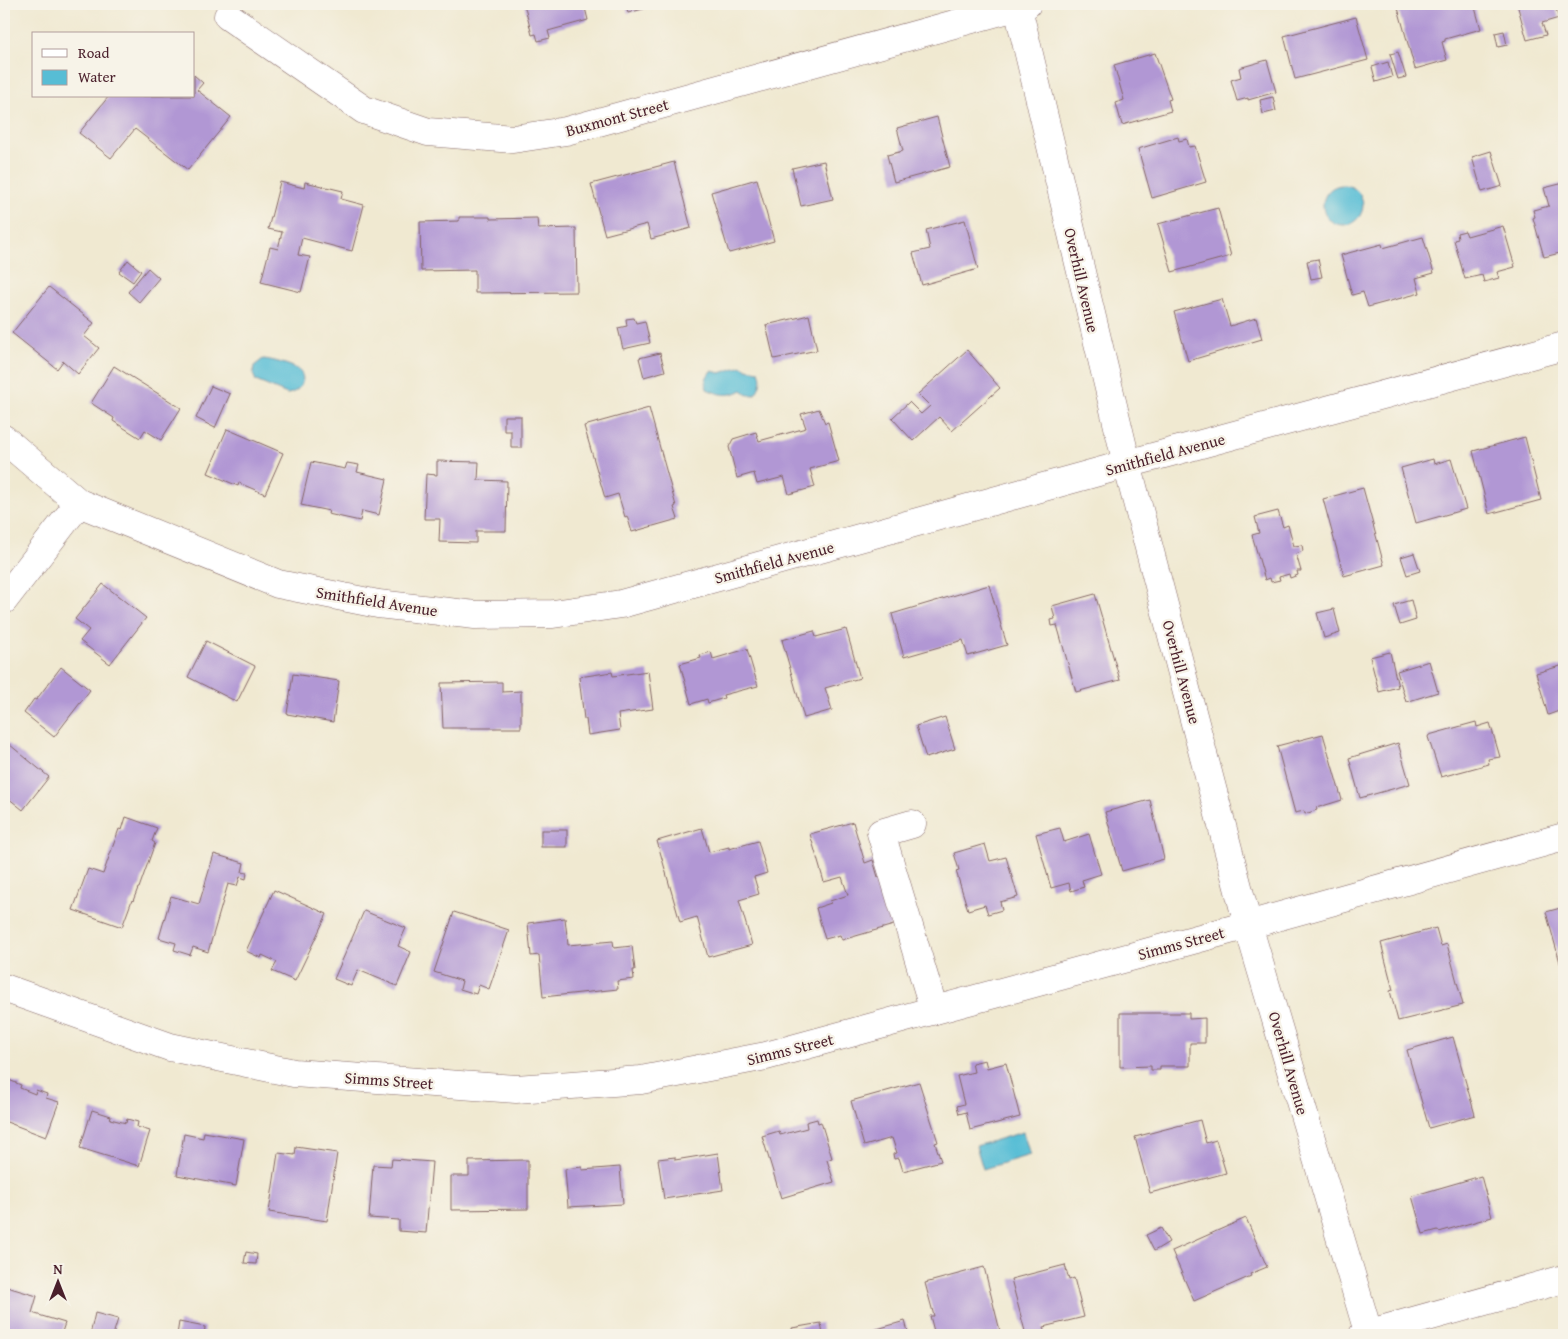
<svg xmlns="http://www.w3.org/2000/svg" width="1568" height="1339" font-family="'Gentium Book Plus',serif">
<rect width="100%" height="100%" fill="#f7f3e8"/>
<filter id="ink" filterUnits="userSpaceOnUse"><feTurbulence type="fractalNoise" baseFrequency=".02" numOctaves="2"/><feDisplacementMap in="SourceGraphic" scale="10" xChannelSelector="R" yChannelSelector="G"/><feConvolveMatrix kernelMatrix="1 2 1 2 8 2 1 2 1" color-interpolation-filters="sRGB"/></filter>
<filter id="wash" filterUnits="userSpaceOnUse"><feTurbulence type="fractalNoise" baseFrequency=".0096" numOctaves="4" result="noise"/><feDisplacementMap in="SourceGraphic" scale="20" xChannelSelector="R" yChannelSelector="G"/><feGaussianBlur stdDeviation="1.12" result="paint"/><feColorMatrix in="noise" values="0 0 0 0 0 0 0 0 0 0 0 0 0 0 0 0 0 1.4 0 .05"/><feComposite in="paint" operator="in"/></filter>
<g filter="url(#wash)">
<rect width="100%" height="100%" fill="#f0e9d1"/>
<g fill="#57bdd5" stroke="#506e80">
<circle cx="1343" cy="205" r="20"/>
<path d="M263 359C270 359 291 365 297 369 310 378 299 393 287 394L256 381 253 374 254 366Z"/>
<path d="M742 366 747 369 759 371C763 379 760 389 754 395H748L742 390C730 397 719 395 707 389 705 381 705 377 712 371L720 373Z"/>
<polygon points="1023,1132 1030,1155 983,1169 976,1146"/>
</g>
<g id="blocks">
<g fill="#b197d4">
<polygon points="524,4 584,4 588,20 548,31 550,38 538,41 536,34 532,35"/>
<polygon points="625,4 661,4 628,13"/>
<polygon points="1414,4 1474,4 1481,29 1445,39 1445,41 1442,42 1447,60 1415,69 1398,8"/>
<polygon points="1517,4 1564,4 1564,7 1556,9 1559,18 1542,23 1546,35 1527,40"/>
<polygon points="1356,17 1368,60 1295,79 1284,36"/>
<polygon points="1504,31 1507,45 1498,47 1495,33"/>
<polygon points="1398,52 1406,77 1398,79 1390,54"/>
<polygon points="1155,53 1171,99 1168,100 1171,111 1122,125 1116,103 1124,100 1114,65"/>
<polygon points="1267,60 1276,92 1248,100 1248,98 1237,101 1231,80 1241,77 1239,68"/>
<polygon points="1388,62 1392,77 1376,82 1372,67"/>
<polygon points="194,75 203,83 197,90 231,117 188,170 135,129 111,158 79,133 109,96 194,96"/>
<polygon points="1273,97 1276,111 1263,114 1260,100"/>
<polygon points="937,117 950,167 894,182 887,155 903,151 897,128"/>
<polygon points="1178,137 1179,141 1187,139 1189,147 1195,146 1206,182 1152,198 1138,149"/>
<polygon points="1491,151 1502,186 1482,192 1472,157"/>
<polygon points="824,161 833,199 801,206 792,168"/>
<polygon points="674,162 691,228 651,239 647,224 605,235 591,184"/>
<polygon points="757,179 774,241 729,253 711,192"/>
<polygon points="280,182 304,188 305,182 343,191 341,199 364,205 352,251 302,238 298,255 310,257 301,292 261,282 270,247 278,249 282,232 268,229"/>
<polygon points="1564,183 1564,252 1544,257 1533,218 1535,217 1533,210 1549,206 1544,188"/>
<polygon points="1218,208 1231,256 1172,272 1158,224"/>
<polygon points="459,217 490,217 490,219 537,218 538,229 576,228 577,292 475,293 475,270 421,271 420,222 459,221"/>
<polygon points="965,220 978,269 922,285 913,253 930,249 926,230"/>
<polygon points="1503,226 1515,267 1497,272 1499,278 1484,282 1482,275 1465,279 1454,240 1458,239 1457,233 1465,231 1467,236"/>
<polygon points="1423,237 1434,273 1416,278 1420,293 1368,307 1363,292 1352,295 1341,255 1382,244 1383,248"/>
<polygon points="1318,259 1322,277 1311,279 1307,261"/>
<polygon points="128,260 141,271 133,282 119,272"/>
<polygon points="148,268 159,278 139,302 128,292"/>
<polygon points="49,287 94,323 84,336 99,348 78,374 63,361 57,369 12,333"/>
<polygon points="1222,299 1230,326 1256,318 1262,339 1188,361 1174,312"/>
<polygon points="809,315 817,350 774,359 766,325"/>
<polygon points="634,318 636,323 645,321 650,343 623,349 618,328 627,326 626,319"/>
<polygon points="967,350 1000,388 952,431 939,417 913,441 892,418 909,402 921,414 930,406 918,394"/>
<polygon points="660,353 665,371 644,377 639,358"/>
<polygon points="114,366 181,408 161,440 145,430 140,438 113,421 114,418 91,403"/>
<polygon points="211,386 230,394 215,428 196,418"/>
<polygon points="649,408 676,506 674,507 678,519 632,532 627,516 625,517 618,494 605,498 584,426"/>
<polygon points="819,409 825,423 828,422 839,461 810,469 815,487 789,494 784,477 757,484 754,473 737,478 729,447 733,439 756,432 759,441 806,428 801,414"/>
<polygon points="504,416 521,416 521,448 511,448 511,431 504,431"/>
<polygon points="227,429 283,453 265,494 239,483 238,486 208,473"/>
<polygon points="1525,437 1541,500 1489,514 1473,451"/>
<polygon points="1433,459 1434,464 1451,459 1466,509 1416,523 1401,468"/>
<polygon points="437,461 479,462 478,480 507,481 506,531 476,531 476,543 439,542 440,519 424,519 426,474 437,475"/>
<polygon points="311,462 345,469 347,463 359,465 357,472 387,479 379,515 362,511 360,521 328,514 329,511 301,505"/>
<polygon points="1363,488 1384,565 1344,576 1323,499"/>
<polygon points="1278,511 1283,527 1288,525 1294,546 1302,545 1303,551 1296,554 1301,571 1297,571 1298,575 1290,578 1289,574 1279,577 1280,580 1271,582 1270,578 1265,580 1252,535 1259,533 1255,517"/>
<polygon points="1414,553 1420,571 1407,575 1401,557"/>
<polygon points="103,584 146,618 110,664 80,641 89,630 75,619"/>
<polygon points="989,585 1007,645 968,656 963,640 904,657 892,614"/>
<polygon points="1095,594 1120,680 1076,692 1057,625 1052,626 1051,620 1055,619 1052,606"/>
<polygon points="1411,600 1416,620 1400,625 1394,605"/>
<polygon points="1334,609 1340,633 1324,638 1317,613"/>
<polygon points="846,629 860,678 825,688 832,710 804,718 782,640 814,631 816,637"/>
<polygon points="206,641 255,666 237,702 188,677"/>
<polygon points="747,649 758,686 723,695 724,698 708,703 707,699 691,704 680,664 701,658 700,655 711,652 713,659"/>
<polygon points="1390,652 1398,687 1379,692 1370,657"/>
<polygon points="1429,661 1438,692 1406,702 1397,671"/>
<polygon points="1564,665 1564,727 1559,711 1548,715 1536,673"/>
<polygon points="61,667 90,690 54,737 24,713 34,699 36,700"/>
<polygon points="648,671 653,709 618,714 620,730 588,735 586,719 584,719 579,677 612,672 613,676"/>
<polygon points="293,674 339,681 333,722 287,714"/>
<polygon points="502,682 502,692 521,691 521,728 443,728 441,683"/>
<polygon points="945,717 955,749 926,758 916,726"/>
<polygon points="1476,722 1477,727 1490,723 1500,757 1488,759 1489,764 1441,777 1428,737 1429,735"/>
<polygon points="1323,734 1342,800 1316,808 1317,810 1305,814 1304,811 1295,813 1277,746"/>
<polygon points="4,740 49,777 23,810 7,797 4,802"/>
<polygon points="1398,743 1410,784 1360,798 1349,758"/>
<polygon points="1150,800 1164,859 1122,871 1105,812"/>
<polygon points="126,817 157,828 152,841 155,843 139,888 138,888 133,901 132,900 122,927 73,910 88,869 103,874 119,829 122,830"/>
<polygon points="853,822 865,863 873,860 878,877 882,875 897,924 842,940 840,935 825,939 816,908 831,903 830,901 848,895 842,877 824,882 810,834"/>
<polygon points="702,828 709,852 729,847 729,849 758,841 767,873 754,877 759,894 739,900 752,945 708,957 697,917 680,922 657,841"/>
<polygon points="1060,828 1064,842 1089,834 1101,874 1082,880 1084,887 1071,891 1069,883 1051,888 1036,834"/>
<rect x="541" y="830" width="26" height="17"/>
<polygon points="985,844 990,861 1006,857 1018,897 1000,902 1002,910 988,914 985,905 968,910 956,871 959,870 954,853"/>
<polygon points="214,854 244,863 242,872 247,873 246,879 240,877 237,886 228,884 208,952 193,947 190,955 174,950 176,943 159,938 171,896 199,904"/>
<polygon points="274,890 327,914 295,981 272,971 277,962 262,955 261,958 246,951"/>
<polygon points="1564,907 1564,965 1561,966 1546,912"/>
<polygon points="364,911 406,928 398,946 411,952 397,986 358,970 351,986 334,979"/>
<polygon points="454,912 509,930 489,989 479,985 476,994 460,989 462,981 434,972"/>
<polygon points="565,918 568,945 613,941 614,948 632,946 635,970 633,970 634,979 617,981 618,989 543,997 539,955 531,956 528,923"/>
<polygon points="1436,928 1441,946 1447,944 1463,1005 1398,1021 1390,991 1393,990 1381,943"/>
<polygon points="1120,1013 1189,1013 1189,1019 1205,1018 1205,1043 1190,1043 1190,1066 1160,1066 1160,1070 1151,1070 1151,1066 1120,1067"/>
<polygon points="1453,1037 1475,1115 1429,1128 1407,1050"/>
<polygon points="985,1060 987,1068 1006,1063 1020,1117 970,1130 966,1112 959,1114 957,1106 964,1104 957,1076 974,1072 972,1063"/>
<polygon points="4,1078 21,1085 20,1088 35,1094 36,1090 47,1094 46,1098 59,1102 46,1137 4,1121"/>
<polygon points="919,1082 938,1142 935,1143 941,1161 903,1171 899,1158 894,1159 893,1154 897,1153 892,1138 864,1146 851,1101"/>
<polygon points="92,1110 111,1116 110,1119 126,1123 127,1119 138,1122 137,1127 150,1131 139,1166 80,1148"/>
<polygon points="817,1119 818,1123 821,1122 832,1158 827,1160 834,1182 781,1198 762,1136 779,1131 780,1135 807,1128 806,1122"/>
<polygon points="1200,1120 1206,1143 1216,1140 1226,1173 1150,1193 1135,1137"/>
<polygon points="204,1132 244,1139 236,1186 177,1175 184,1134 203,1138"/>
<polygon points="296,1147 337,1153 327,1221 269,1212 278,1153 295,1155"/>
<polygon points="718,1153 723,1190 664,1199 658,1159 675,1157 675,1160"/>
<polygon points="392,1159 432,1162 426,1233 399,1231 399,1220 369,1218 373,1165 391,1166"/>
<polygon points="528,1160 528,1209 451,1210 451,1176 469,1176 469,1161"/>
<polygon points="582,1167 582,1170 620,1167 623,1204 568,1207 565,1169"/>
<polygon points="1481,1176 1492,1217 1439,1232 1438,1230 1423,1234 1412,1196"/>
<polygon points="1246,1218 1267,1267 1250,1274 1251,1276 1194,1301 1172,1251"/>
<polygon points="1161,1228 1169,1242 1154,1251 1146,1235"/>
<polygon points="246,1252 257,1254 256,1264 244,1263"/>
<polygon points="1065,1265 1069,1280 1074,1278 1084,1317 1043,1327 1045,1334 1026,1335 1011,1279"/>
<polygon points="984,1267 1001,1335 935,1335 930,1316 934,1316 925,1283"/>
<polygon points="7,1287 37,1296 32,1313 65,1323 61,1335 4,1335 4,1323 6,1314 4,1313 4,1298"/>
<polygon points="95,1313 118,1319 113,1335 90,1335"/>
<polygon points="905,1321 909,1335 856,1335"/>
<polygon points="179,1322 205,1327 204,1335 177,1335"/>
<polygon points="821,1323 823,1335 793,1335 792,1328"/>
</g>
</g>
</g>
<g filter="url(#ink)">
<use href="#blocks" fill-opacity="0" stroke="#846665" stroke-width="1"/>
<g fill="none" stroke-linecap="round" stroke-linejoin="round">
<defs>
<g id="minor">
<polyline points="1017,4 1127,464 1248,925 1369,1335"/>
<polyline points="228,16 364,110 428,132 513,139 566,131 1027,4"/>
<polyline points="4,439 79,503 278,584 378,604 475,615 553,614 621,604 1127,464 1564,346"/>
<polyline points="4,600 79,503"/>
<polyline points="912,824 881,833 934,1010"/>
<polyline points="4,988 170,1047 294,1073 516,1089 641,1080 766,1056 1248,925 1564,837"/>
<polyline points="1363,1335 1564,1279"/>
</g>
</defs>
<use href="#minor" stroke="#846665" stroke-width="29"/>
<use href="#minor" stroke="#fff" stroke-width="28"/>
</g>
</g>
<g text-anchor="middle" dominant-baseline="central" stroke-width="4.5" stroke-linejoin="round" paint-order="stroke">
<g font-size="16" fill="#4a1f2b" stroke="#f7f3e8">
<text transform="translate(617 117) rotate(-15)">Buxmont Street</text>
<text transform="translate(1082 280) rotate(77)">Overhill Avenue</text>
<text transform="translate(1165 454) rotate(-15)">Smithfield Avenue</text>
<text transform="translate(774 562) rotate(-15)">Smithfield Avenue</text>
<text transform="translate(377 601) rotate(9)">Smithfield Avenue</text>
<text transform="translate(1182 672) rotate(75)">Overhill Avenue</text>
<text transform="translate(1181 943) rotate(-15)">Simms Street</text>
<text transform="translate(790 1049) rotate(-14)">Simms Street</text>
<text transform="translate(1289 1063) rotate(74)">Overhill Avenue</text>
<text transform="translate(389 1080) rotate(4)">Simms Street</text>
</g>
</g>
<rect width="1568" height="1339" fill="none" stroke="#f7f3e8" stroke-width="20"/>
<rect x="32" y="32" width="162" height="65" fill="#f7f3e8" stroke="#b29e9c"/>
<rect x="42" y="49" width="25" height="8" fill="#ffffff" stroke="#b29e9c"/>
<text x="78" y="58" font-size="15" fill="#4a1f2b">Road</text>
<rect x="42" y="70" width="25" height="15" fill="#57bdd5" stroke="#b29e9c"/>
<text x="78" y="82" font-size="15" fill="#4a1f2b">Water</text>
<g transform="translate(58 1282)" stroke="#f7f3e8" stroke-width="4" paint-order="stroke">
<path d="M0-4L9 19L0 12L-9 19Z" fill="#4a1f2b"/>
<text y="-8" font-size="14" font-weight="bold" text-anchor="middle" fill="#4a1f2b">N</text>
</g>
</svg>
